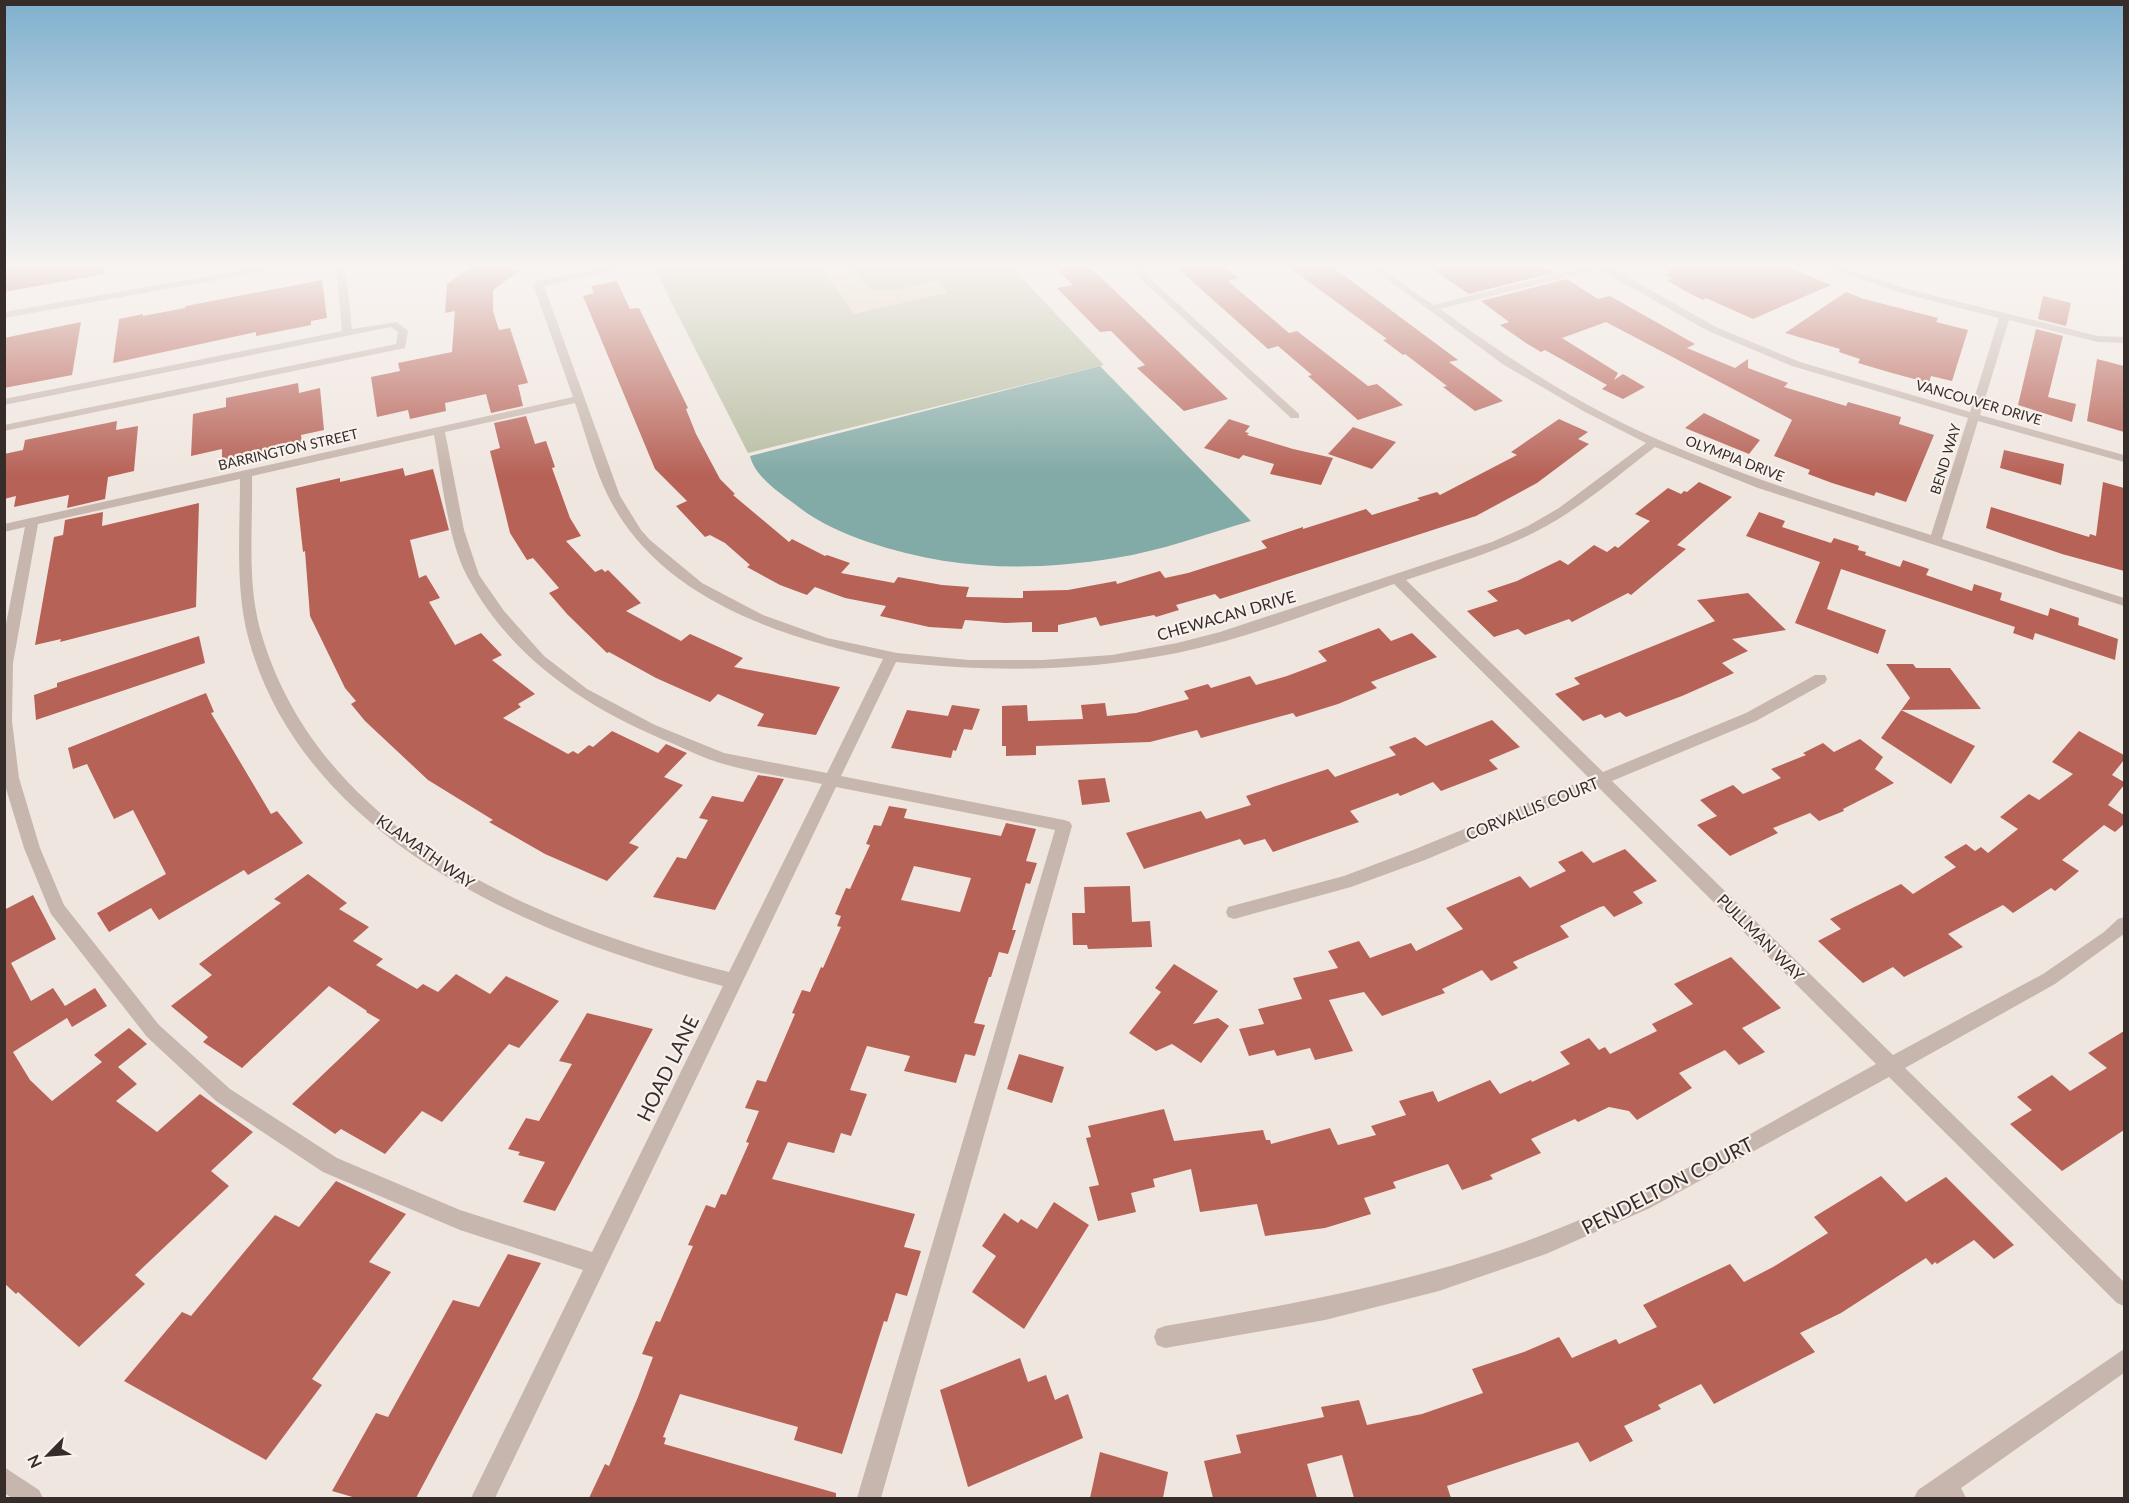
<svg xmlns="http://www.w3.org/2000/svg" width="2129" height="1503" font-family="Lato,sans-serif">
<rect width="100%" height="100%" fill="#f0e6e0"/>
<polygon fill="#b8bda2" points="677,265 1010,265 1104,365 748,453 655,270"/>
<polygon fill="#e7d2bb" points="848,265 871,290 896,290 937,281 947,293 854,314 823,271"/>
<path fill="#82aaa6" d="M1100 366 1251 521C1206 534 1161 551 1115 558 1029 572 951 570 868 542 842 533 817 522 796 505 780 493 755 477 750 456Z"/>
<g fill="#b76257" fill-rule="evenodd">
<polygon points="4,265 104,265 105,274 4,292"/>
<polygon points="474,265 517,265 511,269 520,270 493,290 493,311 499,330 510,328 528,383 518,385 523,406 491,413 486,394 445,403 446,411 410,419 408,410 377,417 371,377 400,371 398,363 452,352 455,311 445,313 447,284"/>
<polygon points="1052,265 1086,265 1091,268 1228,399 1184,411 1137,368 1145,365 1111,331 1100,332 1057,288 1073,285"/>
<polygon points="1174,265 1223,265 1239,278 1228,281 1289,333 1297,331 1368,386 1377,384 1403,405 1358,420 1308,376 1312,375 1278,346 1268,349"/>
<polygon points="1286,265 1330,265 1458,360 1449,362 1503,401 1475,411 1443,387 1447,386 1405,354 1403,355 1383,340 1387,339"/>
<polygon points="1426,265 1544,265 1556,272 1469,294"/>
<polygon points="1656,265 1783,265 1831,285 1753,319 1706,298 1703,300 1689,293 1666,280 1672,279 1664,274 1670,273"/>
<polygon points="1567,279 1598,299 1610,296 1695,344 1687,348 1735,368 1748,359 1748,368 1788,383 1784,387 1846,406 1848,402 1901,417 1899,424 1934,435 1906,502 1876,492 1874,496 1832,483 1808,474 1810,470 1774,456 1792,420 1606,322 1562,338 1618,373 1614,380 1623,374 1645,387 1623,399 1602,389 1607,385 1545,350 1541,352 1526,343 1500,325 1509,322 1481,301"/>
<polygon points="322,280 327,318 311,321 311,325 256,336 256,332 113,363 119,319 143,314 143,316 185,308 186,306"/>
<polygon points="617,281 630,309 639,308 688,408 686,409 696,434 720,479 735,494 733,495 789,542 792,539 825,556 827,555 850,563 841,573 894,583 898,577 942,585 969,587 966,597 1023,598 1023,591 1068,590 1116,581 1117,584 1160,571 1165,578 1188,573 1267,548 1261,541 1303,527 1303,529 1366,509 1372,515 1420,500 1417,498 1437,492 1440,495 1517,455 1511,452 1559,419 1588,432 1578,439 1589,444 1537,483 1476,516 1220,599 1215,594 1176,605 1179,610 1156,617 1154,615 1100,626 1096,617 1058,625 1058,632 1032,632 1032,622 1005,623 965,620 962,629 929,627 880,616 886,606 845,598 815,587 807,595 780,585 747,567 750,565 725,543 710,535 705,537 676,506 687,501 655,469 583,296 594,293 591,286"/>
<polygon points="1846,292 1864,299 1938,318 1936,322 1968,330 1952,381 1931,376 1929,383 1892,373 1858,363 1860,359 1839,352 1840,349 1785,333"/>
<polygon points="2043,296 2071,303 2066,326 2038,319"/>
<polygon points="81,322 72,375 4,388 4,338"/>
<polygon points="2036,329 2063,336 2048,397 2076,404 2072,422 2018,405"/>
<polygon points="2097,359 2124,366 2124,432 2087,421"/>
<polygon points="298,383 299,393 320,388 324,430 301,435 302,443 222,461 222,449 191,456 193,414 226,407 226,398"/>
<polygon points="1704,413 1760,440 1749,454 1685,428"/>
<polygon points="526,416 535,444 546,441 555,467 552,468 570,518 581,536 566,541 595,572 602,569 605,572 608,570 641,603 626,611 681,641 690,634 743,658 734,667 840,687 816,735 757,726 764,714 718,694 710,702 656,678 609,652 607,653 567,614 549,593 559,588 533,558 527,560 510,533 490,451 500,448 494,423"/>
<polygon points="1229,419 1250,426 1245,432 1249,433 1247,435 1293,449 1333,458 1321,485 1270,474 1274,464 1243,455 1239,459 1204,448"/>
<polygon points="117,421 116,430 138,426 134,471 108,477 105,499 67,508 69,495 14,507 16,496 4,499 4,454 23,450 25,440"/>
<polygon points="1353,427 1396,442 1372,469 1328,454"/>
<polygon points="2004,450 2064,464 2061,485 2000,468"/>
<polygon points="403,468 405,476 433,469 449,530 410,540 419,578 426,575 440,598 429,602 455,645 481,633 502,655 492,660 535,694 518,704 521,707 503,718 568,754 573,751 578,754 589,745 593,747 612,731 658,753 666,744 687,753 664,777 683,785 629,843 639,847 607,881 545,854 489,822 493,820 428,780 365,721 351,704 356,701 345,688 310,616 305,551 303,552 296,488 340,478 340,482"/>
<polygon points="1699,482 1732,497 1677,545 1686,549 1631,595 1628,593 1572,622 1569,619 1525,635 1518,629 1494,637 1467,611 1498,601 1487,591 1517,581 1560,560 1568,565 1594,545 1607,552 1615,546 1618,548 1650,521 1635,514 1668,488 1681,494 1684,491 1687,492"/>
<polygon points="2103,482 2124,488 2124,571 2062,554 1986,528 1991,507 2089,537 2090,534 2096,536"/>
<polygon points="199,503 196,607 60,642 61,639 35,645 54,537 63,535 65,520 103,512 102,526"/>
<polygon points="1759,512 1785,521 1782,527 1831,543 1834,538 1859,546 1858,550 1866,552 1865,555 1900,567 1903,560 1929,569 1926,575 1972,591 1974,584 2002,593 2000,600 2048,616 2050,608 2079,618 2078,625 2118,639 2115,660 2035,633 2033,640 2013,633 2015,627 1841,569 1827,609 1886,630 1878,654 1795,623 1820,562 1746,536"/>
<polygon points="1748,593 1786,630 1732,639 1748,651 1722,663 1734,673 1682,696 1626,717 1620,712 1605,718 1601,714 1583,721 1555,694 1580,684 1574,678 1715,621 1697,600"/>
<polygon points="1379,628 1391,641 1412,633 1437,657 1371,682 1377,688 1338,704 1296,717 1293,713 1201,738 1197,730 1150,742 1036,746 1036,755 1006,756 1006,746 1002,746 1002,706 1027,705 1028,721 1083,719 1081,705 1105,703 1107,716 1136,713 1189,699 1184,691 1208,684 1211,688 1250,676 1256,685 1287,676 1327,661 1318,651"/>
<polygon points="199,636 205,663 36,720 34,695 57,687 57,683"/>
<polygon points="1886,664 1913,664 1916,668 1950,668 1981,709 1901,710 1975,746 1951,784 1881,738 1910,698"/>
<polygon points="206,693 214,712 211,713 271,814 277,811 303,843 248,875 244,870 159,920 151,908 109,932 97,913 166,874 133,810 114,819 87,764 73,769 68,748"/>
<polygon points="952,705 980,709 972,730 964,729 956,751 953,750 951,758 891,748 907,710 948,716"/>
<polygon points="1492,720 1520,747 1489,760 1498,769 1441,791 1433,782 1400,796 1398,793 1350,811 1359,822 1273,852 1265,839 1244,845 1240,839 1144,869 1126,833 1201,811 1206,819 1251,805 1246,796 1328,769 1335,777 1396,755 1389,747 1415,737 1426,746"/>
<polygon points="2079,731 2124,755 2124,760 2112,775 2124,782 2124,785 2108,805 2124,815 2124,824 2115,832 2104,825 2062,860 2079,871 2055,891 2051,888 2013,913 2003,905 1948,934 1963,947 1904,977 1893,967 1863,983 1818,941 1841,929 1830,919 1901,884 1913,894 1956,867 1944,857 1966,844 1975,851 1981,847 1988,853 2018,829 2000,817 2029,794 2039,800 2073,774 2052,762"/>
<polygon points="1860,739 1883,757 1875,769 1894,783 1843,809 1844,811 1819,821 1810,813 1773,828 1778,833 1730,856 1697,825 1717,816 1700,800 1733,785 1743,794 1781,778 1771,769 1806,755 1803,753 1823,743 1834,752"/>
<polygon points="758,775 784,779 715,910 653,897 677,857 686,859 708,820 699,818 712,796 743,802"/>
<polygon points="1105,778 1110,802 1082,805 1078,780"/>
<path d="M889 806 907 809 904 818 1001 836 1006 823 1036 829 1026 861 1037 863 1030 884 1026 883 1012 930H1016L1008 954 999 952 991 977H989L974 1023 985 1025 975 1056 965 1054 956 1083 904 1071 910 1056 867 1046 850 1090 867 1094 851 1136 841 1133 834 1153 788 1142 772 1179 915 1214 904 1247 921 1251 907 1296 896 1293 887 1322 884 1321 842 1454 794 1440 798 1427 680 1394 663 1437 666 1438 664 1444 836 1493V1498H589L605 1464 609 1466 638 1397 653 1357 642 1354 656 1321 660 1322 693 1246 688 1245 706 1205 715 1208 721 1194 726 1195 749 1143 746 1142 759 1111 745 1108 757 1080 766 1082 795 1014 792 1013 802 990 810 992 821 967 823 968 841 927 837 926 841 916 835 914 846 888 850 889 870 845 866 844 874 825 881 826ZM914 866 971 878 960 912 901 900Z"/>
<polygon points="1625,849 1657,881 1633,892 1643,903 1614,917 1604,906 1600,907 1560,926 1569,937 1513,962 1518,968 1491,981 1482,970 1442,989 1445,993 1382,1016 1364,992 1329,1000 1353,1051 1315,1060 1310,1048 1277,1056 1274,1050 1249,1056 1239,1029 1264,1024 1258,1009 1302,999 1293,978 1338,968 1328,951 1359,941 1370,958 1411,943 1416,951 1463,929 1446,908 1520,876 1530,888 1566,871 1558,862 1582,851 1593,863"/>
<polygon points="308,874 347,903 339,909 369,927 353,941 383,959 376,965 417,989 423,984 438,992 456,974 490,994 506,976 559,1001 519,1048 509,1044 442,1122 422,1111 385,1154 341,1129 335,1134 292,1104 380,1020 366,1012 367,1011 329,986 242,1068 203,1042 208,1037 171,1006 212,975 199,964 281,903 274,899"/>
<polygon points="1130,886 1132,922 1150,921 1152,947 1088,949 1087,945 1073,945 1072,913 1085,913 1084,887"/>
<polygon points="33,895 56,939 11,963 31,1001 53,988 65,1006 95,988 107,1006 72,1027 67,1018 13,1052 30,1080 52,1101 102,1062 94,1055 129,1028 147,1044 118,1067 137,1084 116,1101 157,1132 200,1094 253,1132 211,1171 229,1186 135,1275 145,1284 79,1347 18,1292 16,1294 4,1283 4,910"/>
<polygon points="1731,957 1781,1008 1742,1028 1765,1052 1739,1065 1725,1050 1679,1073 1692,1088 1637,1120 1629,1111 1609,1107 1578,1122 1575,1119 1531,1139 1541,1153 1490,1175 1493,1179 1462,1190 1448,1164 1393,1182 1396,1188 1364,1198 1371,1214 1325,1228 1265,1236 1257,1204 1200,1212 1191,1169 1153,1179 1155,1187 1131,1193 1136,1212 1098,1221 1089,1187 1099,1185 1086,1138 1091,1137 1088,1126 1164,1109 1174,1141 1263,1130 1266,1140 1270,1140 1271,1144 1330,1128 1338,1145 1376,1135 1371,1126 1406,1115 1399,1101 1433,1091 1438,1102 1490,1080 1500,1094 1531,1080 1532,1082 1570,1064 1560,1052 1589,1038 1599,1050 1605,1047 1610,1054 1657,1031 1652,1024 1693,1004 1674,984"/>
<polygon points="1174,964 1218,991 1193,1024 1218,1018 1229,1026 1201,1063 1172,1044 1156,1051 1129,1033 1161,992 1155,988"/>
<polygon points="587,1013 653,1029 555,1211 523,1202 545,1162 518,1155 520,1152 508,1149 526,1118 539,1121 572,1064 559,1061"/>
<polygon points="2124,1031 2124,1130 2062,1171 2010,1124 2032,1110 2017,1097 2052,1075 2070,1091 2107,1068 2088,1053"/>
<polygon points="1019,1054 1064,1067 1052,1103 1007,1089"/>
<polygon points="1881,1176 1906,1202 1946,1177 2014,1245 1994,1259 1974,1240 1937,1264 1935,1262 1932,1265 1926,1258 1841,1313 1800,1333 1815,1352 1714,1404 1701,1384 1658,1405 1661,1409 1624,1426 1633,1441 1590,1462 1578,1442 1447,1486 1451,1498 1354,1498 1342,1455 1307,1464 1317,1498 1213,1498 1204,1461 1241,1453 1236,1435 1324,1417 1321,1407 1359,1400 1367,1425 1422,1414 1483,1393 1472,1369 1524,1352 1559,1337 1572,1358 1616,1339 1619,1344 1657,1327 1643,1305 1730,1264 1744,1282 1773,1267 1828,1233 1814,1217"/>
<polygon points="336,1181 406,1214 369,1262 391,1272 312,1379 322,1385 266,1460 124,1381 182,1312 191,1316 275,1215 299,1227"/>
<polygon points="1054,1202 1089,1225 1024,1329 972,1292 996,1256 982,1246 1004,1213 1018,1223 1021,1219 1037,1229"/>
<polygon points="508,1254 541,1263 416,1498 356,1498 332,1491 376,1413 388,1417 453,1300 479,1307"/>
<polygon points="1020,1358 1028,1382 1046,1375 1055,1400 1068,1394 1083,1438 968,1487 940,1390"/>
<polygon points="1100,1452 1168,1472 1163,1498 1090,1498"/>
</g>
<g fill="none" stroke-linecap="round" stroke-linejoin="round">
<g fill="#c7b6ad" fill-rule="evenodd">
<polygon points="271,265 289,265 284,268 4,318 4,312"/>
<polygon points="336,265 345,265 352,329 397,322 408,331 405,348 4,431 4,425 396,344 398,332 391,327 4,405 4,399 342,331"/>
<path d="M623 265H640L544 286 620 496 641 530 650 540 702 583 763 615 827 638 897 653 969 660H1042L1112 655 1177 643 1220 632 1492 542 1528 526 1559 508 1646 443 1585 412 1504 365 1368 265H1377L1433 305 1593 265H1606L1716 327 1800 362 1970 412 1999 318 1901 293 1825 267 1824 265H1836L1907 289 2098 336 2124 337V343L2098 342 2009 320 1980 415 2124 455V462L1978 421 1942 539 2124 598V606L1758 488 1655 447C1617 476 1579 510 1535 532 1494 553 1449 565 1406 580L1603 772 1746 713 1815 675H1825L1827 679 1825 683 1756 721 1612 781 1893 1055 2043 974 2104 932 2118 919 2124 917V934L2055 984 1905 1068 2124 1282V1306L2117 1303 1889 1077 1650 1208 1546 1254 1439 1291 1325 1320 1165 1348 1157 1345 1154 1337 1157 1329 1165 1326C1293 1304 1422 1282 1545 1234 1660 1189 1768 1123 1876 1064L1598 787 1425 860 1351 887 1234 919 1228 917 1226 912 1228 907 1344 876 1413 850 1589 778 1394 584C1323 608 1251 638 1177 653 1080 672 994 672 896 662L841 776 1064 820 1070 822 1072 826 881 1498H857L1055 830 836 787 495 1498H471L583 1270 460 1230 323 1172 216 1101 147 1037 51 914 24 848 4 782V634L25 527 4 532V524L573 397 533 284 538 281ZM1599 269 1708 331 1792 366 1968 418 1931 535C1839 506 1747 478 1659 440 1580 406 1509 359 1440 309ZM575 403C586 434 594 469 609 498 661 599 780 637 883 659L827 773 724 753 655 725 587 689 544 656 504 611 479 575 464 530 445 432ZM434 435C442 477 447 538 467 576 511 659 589 710 674 744 689 751 704 758 720 763 753 773 788 777 822 784L729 972C544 926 325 839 263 639 246 588 253 529 252 476ZM240 479C240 531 235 586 248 637 303 842 537 938 723 986L592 1252 460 1210 337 1158 230 1089 159 1025 64 905 40 848 19 778 12 721 13 663 38 524Z"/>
<polygon points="1126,265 1135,265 1299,414 1299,418 1291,418"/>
<polygon points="2124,1349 2124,1373 1961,1488 1966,1498 1914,1498 1918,1490"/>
<polygon points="4,1467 39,1490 43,1498 12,1498 4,1493"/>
</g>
</g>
<linearGradient id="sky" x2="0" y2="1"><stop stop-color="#7fb0ce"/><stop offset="0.56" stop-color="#f8f4f1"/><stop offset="1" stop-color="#f8f4f1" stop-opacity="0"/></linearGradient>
<rect width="2129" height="475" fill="url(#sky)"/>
<g text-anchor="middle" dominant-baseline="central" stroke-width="4.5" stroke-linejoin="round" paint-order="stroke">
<g font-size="14" fill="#362d2b" stroke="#f8f1ec">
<text transform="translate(1979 402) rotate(16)">VANCOUVER DRIVE</text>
<text transform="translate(288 449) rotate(-13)">BARRINGTON STREET</text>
<text transform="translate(1735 458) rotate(21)">OLYMPIA DRIVE</text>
<text transform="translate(1945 459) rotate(-73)">BEND WAY</text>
</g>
<g font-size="16" fill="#362d2b" stroke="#f8f1ec">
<text transform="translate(1226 615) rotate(-16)">CHEWACAN DRIVE</text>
<text transform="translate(1532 808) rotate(-22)">CORVALLIS COURT</text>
<text transform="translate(426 851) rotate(35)">KLAMATH WAY</text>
<text transform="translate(1761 937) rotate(45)">PULLMAN WAY</text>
</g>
<g font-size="20" fill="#362d2b" stroke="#f8f1ec">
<text transform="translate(667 1068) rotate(-64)">HOAD LANE</text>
<text transform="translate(1667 1185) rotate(-27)">PENDELTON COURT</text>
</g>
</g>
<rect width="2129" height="1503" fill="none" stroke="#362d2b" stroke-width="12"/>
<g transform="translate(48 1455) rotate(245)" stroke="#f8f1ec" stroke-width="4.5" paint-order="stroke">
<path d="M0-4.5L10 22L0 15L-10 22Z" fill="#362d2b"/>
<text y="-9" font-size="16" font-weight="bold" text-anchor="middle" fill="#362d2b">N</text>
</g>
</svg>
